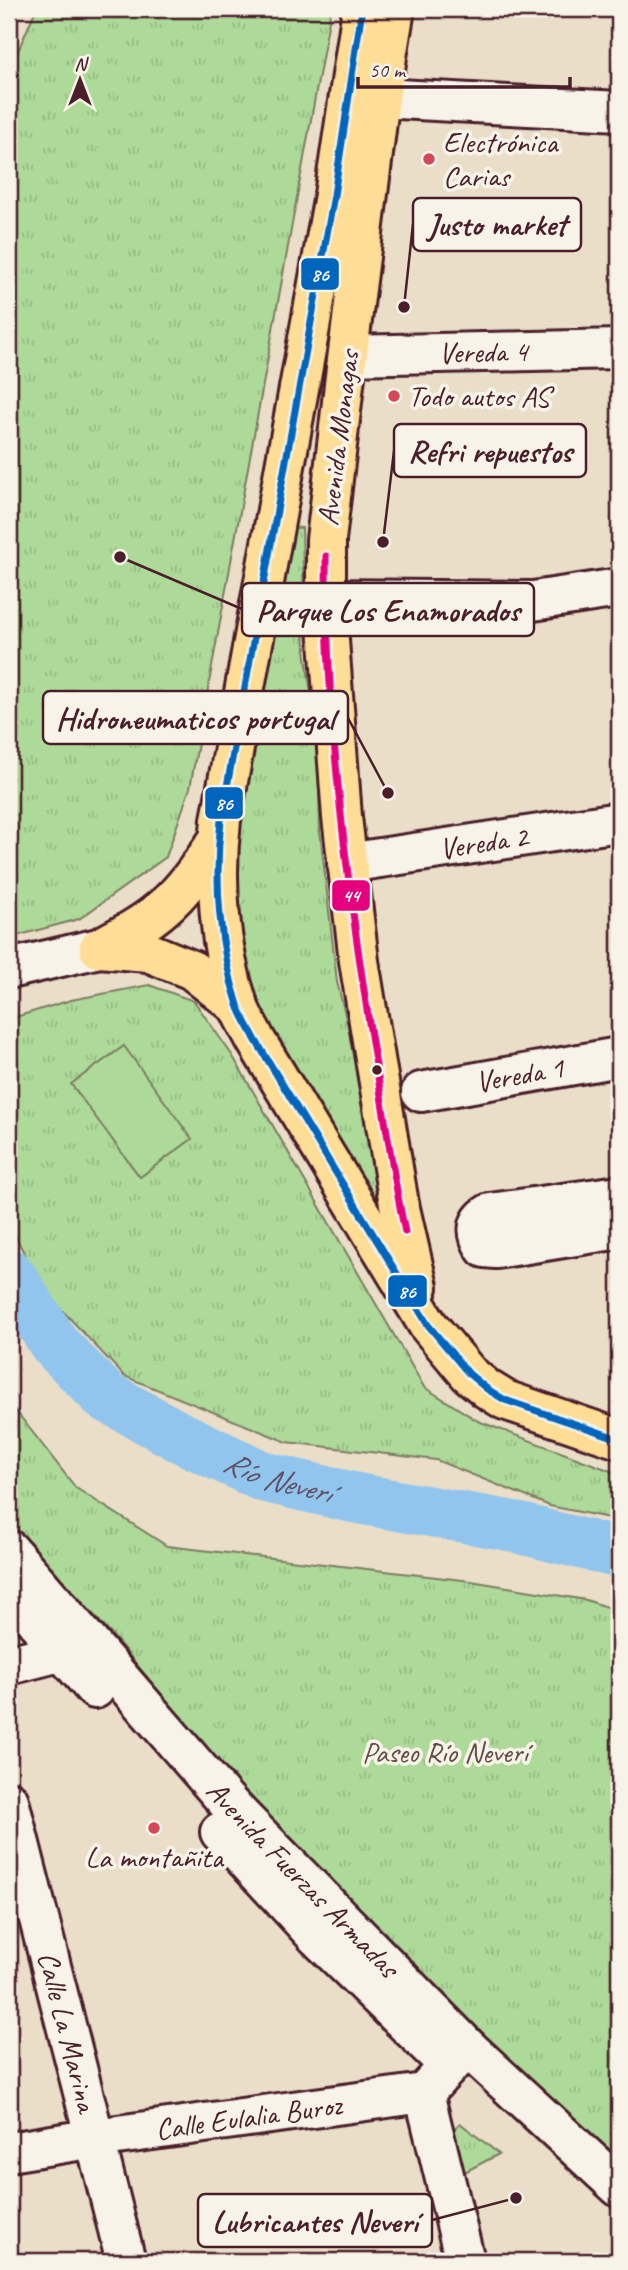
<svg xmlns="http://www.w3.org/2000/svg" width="628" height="2270" font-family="Caveat,sans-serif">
<defs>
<pattern id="grass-tufts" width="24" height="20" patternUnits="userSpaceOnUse" patternTransform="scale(1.75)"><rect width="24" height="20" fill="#adda99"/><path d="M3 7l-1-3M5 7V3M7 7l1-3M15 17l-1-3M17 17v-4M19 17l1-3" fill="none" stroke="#96bb84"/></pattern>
</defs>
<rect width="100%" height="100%" fill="#eadec8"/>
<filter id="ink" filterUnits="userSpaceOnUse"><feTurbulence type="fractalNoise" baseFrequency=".0143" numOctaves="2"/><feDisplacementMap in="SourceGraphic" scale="14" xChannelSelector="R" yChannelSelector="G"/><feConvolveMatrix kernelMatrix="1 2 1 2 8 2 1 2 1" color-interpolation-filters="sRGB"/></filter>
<g filter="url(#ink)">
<g fill="url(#grass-tufts)" stroke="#7c7c62" stroke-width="2">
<polygon points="36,9 331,9 190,788 166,857 79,919 9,938 9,72"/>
<polygon points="286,527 302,528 305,650 318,745 320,831 337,982 348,1026 382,1220 249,993 235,929 232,847"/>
<polygon points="149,985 194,1001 232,1055 424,1387 478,1421 619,1474 619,1520 550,1506 436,1460 287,1442 124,1376 42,1289 9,1223 9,1019 71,1000"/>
<polygon points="9,1402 76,1488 167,1546 471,1581 586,1600 619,1611 619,2158 493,2045 255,1809 119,1643 9,1520"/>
<polygon points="460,2123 499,2154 459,2175 445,2138"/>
</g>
<polygon fill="#adda99" stroke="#7c7c62" stroke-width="2" points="124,1046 192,1139 140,1177 71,1084"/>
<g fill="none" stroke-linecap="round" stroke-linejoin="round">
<path stroke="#91c5ee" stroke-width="51" id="s1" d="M9 1274 55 1345 105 1396 178 1436 264 1477 355 1498 506 1525 619 1553"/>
<defs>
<g id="minor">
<polyline points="380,98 619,111"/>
<path id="s2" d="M348 355 619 349"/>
<polyline points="326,599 533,601 619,588"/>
<path id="s3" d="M347 863 619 822"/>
<polyline points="9,969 99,948"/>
<path id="s4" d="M421 1092 619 1057"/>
<path d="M619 1195 490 1213C475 1222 476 1234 485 1248L496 1249 619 1229"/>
<path id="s5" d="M9 1550 229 1804 469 2049 619 2187"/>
<polyline points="9,1590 95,1689"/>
<polyline points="9,1665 83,1646"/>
<path id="s6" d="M9 1801 126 2261"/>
<polyline points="220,1832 318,1938 437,2054"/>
<polyline points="424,2093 465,2261"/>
<path id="s7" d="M9 2152 95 2138 424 2093 450 2065 469 2049"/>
</g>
<g id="major">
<path d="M362 9 334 195 221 820C214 881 219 947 238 1005 242 1017 250 1028 255 1039L428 1325 469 1374 487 1389 505 1400 619 1439"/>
<polyline points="395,9 380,98 345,376 326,540 326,599 342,817 359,961 399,1204 418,1287"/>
<path d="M99 948C122 936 145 924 164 907 186 888 202 863 219 839"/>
<polyline points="99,948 148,952 192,970 239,1007"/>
</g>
</defs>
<use href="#minor" stroke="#4a1f2b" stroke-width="44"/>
<use href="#major" stroke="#4a1f2b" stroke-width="44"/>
<use href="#minor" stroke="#f7f3e8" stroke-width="38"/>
<use href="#major" stroke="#fedd96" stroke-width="38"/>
<defs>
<path id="bus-1" d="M362 9 334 195 221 820C214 881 219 947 238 1005 242 1017 250 1028 255 1039L428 1325 469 1374 487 1389 505 1400 619 1439"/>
<path id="bus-2" d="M326 556C326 720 347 886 373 1048 384 1110 392 1171 405 1232"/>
</defs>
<use href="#bus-1" stroke="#f7f3e8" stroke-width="12"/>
<use href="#bus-2" stroke="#f7f3e8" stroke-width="12"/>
<use href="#bus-1" stroke="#0065bd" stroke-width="7"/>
<use href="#bus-2" stroke="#e5007d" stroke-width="7"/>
</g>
</g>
<g fill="#d1495b" stroke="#f7f3e8" stroke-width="2.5">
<circle cx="429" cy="159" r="7"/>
<circle cx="394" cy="396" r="7"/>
<circle cx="154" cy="1828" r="7"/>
</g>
<circle fill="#4a1f2b" stroke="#f7f3e8" stroke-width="2.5" cx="377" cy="1070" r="6"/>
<g text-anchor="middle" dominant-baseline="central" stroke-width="7" stroke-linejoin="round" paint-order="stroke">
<g font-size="30" fill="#4a1f2b" stroke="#f7f3e8" text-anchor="start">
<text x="443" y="142">Electrónica<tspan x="443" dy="34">Carias</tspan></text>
<text x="408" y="396">Todo autos AS</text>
<text x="154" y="1857" text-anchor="middle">La montañita</text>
</g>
<g font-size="30" fill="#4a1f2b" stroke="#f7f3e8">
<text stroke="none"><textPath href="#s2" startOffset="135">Vereda 4</textPath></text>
<text transform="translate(338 438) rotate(-83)">Avenida Monagas</text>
<text stroke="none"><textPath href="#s3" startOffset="138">Vereda 2</textPath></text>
<text stroke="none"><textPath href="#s4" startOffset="100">Vereda 1</textPath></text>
<text stroke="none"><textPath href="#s5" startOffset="441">Avenida Fuerzas Armadas</textPath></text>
<text stroke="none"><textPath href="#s6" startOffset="238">Calle La Marina</textPath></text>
<text stroke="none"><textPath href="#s7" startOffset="242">Calle Eulalia Buroz</textPath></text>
</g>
<g font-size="30" fill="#634e46" stroke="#f7f3e8">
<text x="445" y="1752">Paseo Río Neverí</text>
</g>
<g font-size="32" font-style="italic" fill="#5f5166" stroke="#f7f3e8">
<text stroke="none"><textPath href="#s1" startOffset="348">Río Neverí</textPath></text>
</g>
</g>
<path fill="none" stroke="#4a1f2b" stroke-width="2.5" d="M404 307L413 224M383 542L394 451M120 557L242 609M388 793L348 718M516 2198L432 2220"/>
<g fill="#4a1f2b" stroke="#f7f3e8" stroke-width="2.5">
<circle cx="404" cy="307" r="7"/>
<circle cx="383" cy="542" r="7"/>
<circle cx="120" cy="557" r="7"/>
<circle cx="388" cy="793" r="7"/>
<circle cx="516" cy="2198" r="7"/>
</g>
<g fill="#f7f3e8" stroke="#4a1f2b" stroke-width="2.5">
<rect x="413" y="198" width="168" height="53" rx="7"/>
<rect x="394" y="424" width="192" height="53" rx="7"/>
<rect x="242" y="583" width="292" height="53" rx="7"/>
<rect x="43" y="691" width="305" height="53" rx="7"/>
<rect x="198" y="2194" width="234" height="53" rx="7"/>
</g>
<g font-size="32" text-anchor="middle" font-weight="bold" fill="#4a1f2b">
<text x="497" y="235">Justo market</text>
<text x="490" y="462">Refri repuestos</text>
<text x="388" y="621">Parque Los Enamorados</text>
<text x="195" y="729">Hidroneumaticos portugal</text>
<text x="315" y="2232">Lubricantes Neverí</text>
</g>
<g stroke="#f7f3e8" stroke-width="2.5">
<rect x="300" y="257" width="40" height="34" rx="7" fill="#0065bd"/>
<rect x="204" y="786" width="40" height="34" rx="7" fill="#0065bd"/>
<rect x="331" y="879" width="40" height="33" rx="7" fill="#e5007d"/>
<rect x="387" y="1274" width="41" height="34" rx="7" fill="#0065bd"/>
</g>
<g font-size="19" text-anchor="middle" font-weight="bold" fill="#fff">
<text x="320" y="281">86</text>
<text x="224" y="810">86</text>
<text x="351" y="902">44</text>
<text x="407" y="1298">86</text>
</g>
<rect width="628" height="2270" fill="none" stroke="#f7f3e8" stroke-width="35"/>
<rect x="18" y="18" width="593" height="2235" fill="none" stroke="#4a1f2b" stroke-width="2.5" filter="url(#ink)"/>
<g transform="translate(80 80)" stroke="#f7f3e8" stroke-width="5" paint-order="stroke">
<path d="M0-5L12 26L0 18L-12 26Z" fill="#4a1f2b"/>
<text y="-10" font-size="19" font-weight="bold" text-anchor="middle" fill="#4a1f2b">N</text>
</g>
<path d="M358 77v10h212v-10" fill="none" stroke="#4a1f2b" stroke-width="3.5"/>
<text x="369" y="77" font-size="21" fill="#4a1f2b" stroke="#f7f3e8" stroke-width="5" paint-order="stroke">50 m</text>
</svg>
